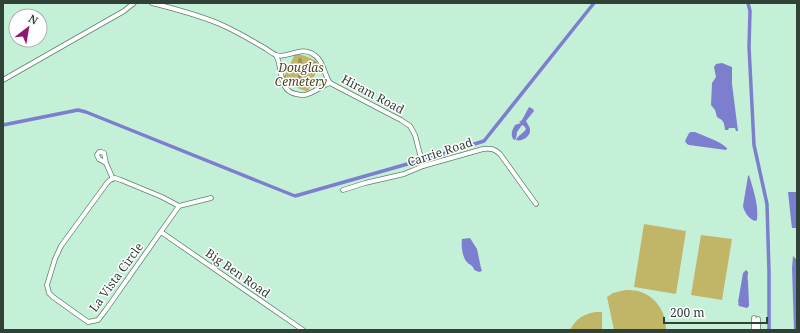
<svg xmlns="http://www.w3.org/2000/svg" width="800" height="333" font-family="'Noto Serif',serif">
<defs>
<pattern id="cemetery-stones" width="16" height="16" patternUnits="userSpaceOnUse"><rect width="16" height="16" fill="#c1b568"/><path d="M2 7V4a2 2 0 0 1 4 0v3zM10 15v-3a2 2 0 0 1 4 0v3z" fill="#9d9557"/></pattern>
</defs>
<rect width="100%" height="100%" fill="#c5f0d8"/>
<path fill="url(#cemetery-stones)" d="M295 54C305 55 312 58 319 64L308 92 290 85 284 77Z"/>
<g fill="#c1b568">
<polygon points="644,224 686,231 676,294 634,287"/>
<polygon points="701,235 732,239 722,300 691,295"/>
<path d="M625 290C629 290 634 290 638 291 655 295 667 313 666 330H614L607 297 613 293Z"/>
<path d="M596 312H602V330H570C576 318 584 314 596 312Z"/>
</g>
<g fill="#7c7ece">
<path d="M722 63 732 67V84L738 131H736L735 128H729L728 130H725C724 122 724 121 717 117L715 110 711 105 712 83 716 77 714 67 716 64Z"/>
<path d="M529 107 533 109 534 111 526 121C527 123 530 127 530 130 531 136 522 142 516 140 519 134 523 134 526 129L524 126 522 125 517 132 516 139 514 140C510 135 512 130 515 125L521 123 519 122 522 120Z"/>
<path d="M691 132H695C706 137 718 140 727 148V149L726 150 689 145 687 144 685 141 689 133Z"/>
<path d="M749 175C753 189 759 205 757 220L755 221C749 219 744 212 743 206L748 176Z"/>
<polygon points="788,192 797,192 797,228 792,228 791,220"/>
<path d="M470 238 477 249 481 268 482 271 479 272C473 270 475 270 472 266 470 264 468 264 467 262 462 257 461 245 462 239Z"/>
<polygon points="793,256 797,260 797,330 794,330 792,268"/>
<path d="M746 270 748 272C748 275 747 278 748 281L749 304V306L747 308 739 306 738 304 739 303 738 302 743 273Z"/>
</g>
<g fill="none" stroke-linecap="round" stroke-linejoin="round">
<g stroke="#7c7ece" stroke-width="1">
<polyline points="425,159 427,159"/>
<polyline points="418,161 419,161"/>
</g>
<g stroke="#7c7ece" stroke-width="3.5">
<polyline points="748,3 750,11 749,47 754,145 767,204 769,272 769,330"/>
<polyline points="3,125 78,110 86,112 260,182 295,196 418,161"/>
<polyline points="427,159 484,141 594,3"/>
</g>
<defs>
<g id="minor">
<path d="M152 3C175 9 200 15 222 25 236 31 249 39 263 47 267 49 271 53 276 55 287 59 298 47 311 53 324 59 323 73 330 83L401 120 410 126 415 135 423 166"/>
<path d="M276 55C277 58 279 61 279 64 282 76 281 91 296 94 300 95 304 96 308 94 316 91 322 86 330 83"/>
<polyline points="3,80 124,11 134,3"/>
<polyline points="106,163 99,159 97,155 99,152 101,152 104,153 106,163 113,179"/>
<polygon points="115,178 121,180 162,197 179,206 105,311 98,320 88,322 53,297 49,293 47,285 55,259 61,246 107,183 110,180"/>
<path d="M343 190 365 183 404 174 423 166 483 149C491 148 495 149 500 154L536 204"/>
<polyline points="179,206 211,198"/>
<polyline points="161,232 303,330"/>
<polyline points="758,319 758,330"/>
<polyline points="754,330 754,318"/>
</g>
</defs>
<use href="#minor" stroke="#5b826d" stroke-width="5.5"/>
<use href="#minor" stroke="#fff" stroke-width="4"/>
</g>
<g text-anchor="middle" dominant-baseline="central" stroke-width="3" stroke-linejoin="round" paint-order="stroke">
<g font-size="12" font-style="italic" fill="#4a441b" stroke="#fff">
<text x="301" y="67">Douglas<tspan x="301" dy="14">Cemetery</tspan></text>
</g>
<g font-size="12" fill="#304138" stroke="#fff">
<text transform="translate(373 94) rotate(28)">Hiram Road</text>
<text transform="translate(440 152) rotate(-18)">Carrie Road</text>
<text transform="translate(238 273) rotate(35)">Big Ben Road</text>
<text transform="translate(116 277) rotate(-54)">La Vista Circle</text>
</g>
</g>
<rect width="800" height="333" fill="none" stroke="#304138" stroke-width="8"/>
<g transform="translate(28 28) rotate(31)"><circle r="19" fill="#ffffff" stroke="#acb3af"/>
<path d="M0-3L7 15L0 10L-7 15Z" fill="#911572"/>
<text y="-6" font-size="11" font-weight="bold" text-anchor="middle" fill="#304138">N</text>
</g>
<path d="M664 317v6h103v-6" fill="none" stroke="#304138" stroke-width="2"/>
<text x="670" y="317" font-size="12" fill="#304138" stroke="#ffffff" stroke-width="3" paint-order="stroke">200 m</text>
</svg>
